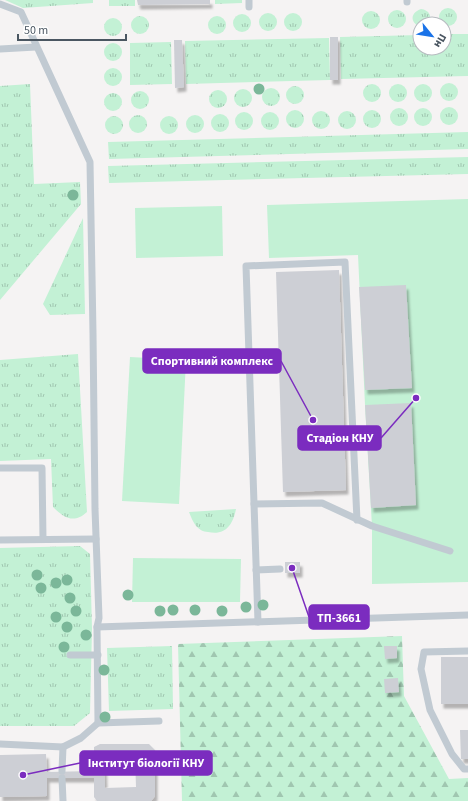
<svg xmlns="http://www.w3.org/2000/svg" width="468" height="801" font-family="'Source Sans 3',sans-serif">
<defs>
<pattern id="grass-tufts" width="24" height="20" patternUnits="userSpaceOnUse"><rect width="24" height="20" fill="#c3f1d5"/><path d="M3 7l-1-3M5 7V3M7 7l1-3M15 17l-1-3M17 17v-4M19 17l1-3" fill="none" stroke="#a0c6b0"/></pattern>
<pattern id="forest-firs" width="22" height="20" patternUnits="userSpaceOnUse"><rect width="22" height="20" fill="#c3f1d5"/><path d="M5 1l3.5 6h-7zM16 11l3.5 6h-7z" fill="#a0c6b0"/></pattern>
<filter id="shadow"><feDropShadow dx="2.5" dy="4.5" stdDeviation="1" flood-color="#0004"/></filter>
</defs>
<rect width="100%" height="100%" fill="#f5f3f3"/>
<g fill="url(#grass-tufts)">
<polygon points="5,0 93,0 93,3 23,8"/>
<rect x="109" y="0" width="26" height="6"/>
<polygon points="215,0 242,0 242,3 215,4"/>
<circle cx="448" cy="17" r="9"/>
<path d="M421 9C429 10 433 16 428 24H420V27C410 22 410 13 421 9Z"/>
<circle cx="397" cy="19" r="9"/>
<circle cx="371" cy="20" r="9"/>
<circle cx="293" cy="22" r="9"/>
<circle cx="268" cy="22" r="9"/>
<circle cx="242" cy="23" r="9"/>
<circle cx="217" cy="25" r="9"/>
<circle cx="140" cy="25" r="9"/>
<circle cx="113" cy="27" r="9"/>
<polygon points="444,34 468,34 468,76 341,79 340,37 420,35 420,48 444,48"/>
<polygon points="329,38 330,80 186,84 185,41"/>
<polygon points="171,42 172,84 130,85 130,43"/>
<circle cx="113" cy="52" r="9"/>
<circle cx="113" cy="77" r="9"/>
<circle cx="449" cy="92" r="9"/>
<polygon points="30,84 34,184 80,182 81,204 0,300 0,86"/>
<circle cx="423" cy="93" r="9"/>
<circle cx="372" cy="93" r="9"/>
<circle cx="398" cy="93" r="9"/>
<circle cx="295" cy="95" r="9"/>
<circle cx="271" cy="97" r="9"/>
<circle cx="243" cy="98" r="9"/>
<circle cx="218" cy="99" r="9"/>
<circle cx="140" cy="100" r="9"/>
<circle cx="113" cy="102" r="9"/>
<circle cx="449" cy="116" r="9"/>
<circle cx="399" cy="117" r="9"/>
<circle cx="423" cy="117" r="9"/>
<circle cx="295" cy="119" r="9"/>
<circle cx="372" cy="119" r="9"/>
<circle cx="321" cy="120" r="9"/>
<circle cx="347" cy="120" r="9"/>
<circle cx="244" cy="121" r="9"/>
<circle cx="270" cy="121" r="9"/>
<circle cx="220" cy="123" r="9"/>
<circle cx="195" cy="124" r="9"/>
<circle cx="138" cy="124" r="9"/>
<circle cx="169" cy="125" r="9"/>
<circle cx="114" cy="125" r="9"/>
<polygon points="468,132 468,149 109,159 108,142"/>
<polygon points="468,157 468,174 109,183 108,166"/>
<polygon points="83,218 85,314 50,315 43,304"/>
<path d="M78 354 87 512C74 524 64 518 53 507L51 459 0 461V360Z"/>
<path d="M236 509C233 525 225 536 208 532 203 532 199 529 196 526 193 522 191 517 189 512Z"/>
<polygon points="80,546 90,554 92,629 90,713 74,726 0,726 0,548"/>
<polygon points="172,646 173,709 109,711 107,648"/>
</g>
<polygon fill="url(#forest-firs)" points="402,636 404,696 449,779 468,778 468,801 182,801 178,644"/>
<g fill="#c3f1d5">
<polygon points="468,199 468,582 372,584 372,526 365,405 358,255 269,258 267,205"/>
<polygon points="222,206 223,256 136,258 135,208"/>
<polygon points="130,357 186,360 179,504 122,501"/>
<polygon points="133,558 241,559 240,602 132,602"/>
</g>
<g fill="#cdcfd5" fill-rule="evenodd" filter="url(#shadow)">
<polygon points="137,0 210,0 210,4 138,5"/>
<rect x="330" y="37" width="8" height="43"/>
<polygon points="174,40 182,40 184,87 175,88"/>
<polygon points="339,270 346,490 283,492 276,272"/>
<polygon points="406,285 412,388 365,390 359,287"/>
<polygon points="411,403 416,505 371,508 365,405"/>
<rect x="285" y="562" width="15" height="11"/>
<polygon points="384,646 397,646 397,658 385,659"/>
<rect x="441" y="657" width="27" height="47"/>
<polygon points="398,678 399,692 385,693 384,679"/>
<polygon points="460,730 468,730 468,759 461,759"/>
<path d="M100 744H149L155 750V796L151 801H97L94 797V778H47V796L0 797V755L46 754 47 772 94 771V747ZM135 756 136 787 105 788 104 757Z"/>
</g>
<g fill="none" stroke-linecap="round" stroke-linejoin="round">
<g stroke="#c1cad2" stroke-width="7">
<polyline points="249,0 249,7"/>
<polyline points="407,0 407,2"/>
<polyline points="0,4 21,12 90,162 93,333 95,509 99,618 97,627 98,723 81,738 63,747 0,744"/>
<polyline points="0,49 36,47"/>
<polyline points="0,468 42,468 43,539"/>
<polyline points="254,504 322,503 372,526 450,551"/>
<polyline points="0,540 96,539"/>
<polyline points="256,570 280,569"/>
<polyline points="258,622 246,266 345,262 357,520"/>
<polyline points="97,627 468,615"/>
<polyline points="468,651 424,652 421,669 430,710 452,754 464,769 468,769"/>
<polyline points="70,655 98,655"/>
<polyline points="98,723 159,721"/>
<polyline points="62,771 63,747"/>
<polyline points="62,778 63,801"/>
</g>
</g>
<g fill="#7bb799">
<circle cx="259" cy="89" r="5.5"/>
<circle cx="73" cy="195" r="5.5"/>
<circle cx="37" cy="575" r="5.5"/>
<circle cx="67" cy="580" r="5.5"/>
<circle cx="56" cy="583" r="5.5"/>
<circle cx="41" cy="588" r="5.5"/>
<circle cx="128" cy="595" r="5.5"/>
<circle cx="70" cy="598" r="5.5"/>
<circle cx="263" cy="605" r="5.5"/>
<circle cx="246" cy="607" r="5.5"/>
<circle cx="173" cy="610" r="5.5"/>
<circle cx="195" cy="610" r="5.5"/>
<circle cx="76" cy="611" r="5.5"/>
<circle cx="160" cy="611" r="5.5"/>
<circle cx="222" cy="611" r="5.5"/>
<circle cx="56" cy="617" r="5.5"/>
<circle cx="67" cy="627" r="5.5"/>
<circle cx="86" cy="635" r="5.5"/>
<circle cx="64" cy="647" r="5.5"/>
<circle cx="104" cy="670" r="5.5"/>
<circle cx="105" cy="717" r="5.5"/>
</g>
<path fill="none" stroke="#7b2cbf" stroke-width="1.5" d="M313 420L281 361M416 398L381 438M292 568L309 617M23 775L80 763"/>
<g fill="#7b2cbf" stroke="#fff" stroke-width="1.5">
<circle cx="313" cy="420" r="4"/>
<circle cx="416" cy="398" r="4"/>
<circle cx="292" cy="568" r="4"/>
<circle cx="23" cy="775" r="4"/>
</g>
<g fill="#7b2cbf" stroke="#7b2cbf" stroke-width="1.5">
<rect x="143" y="349" width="138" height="24" rx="4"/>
<rect x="298" y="426" width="83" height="24" rx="4"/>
<rect x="309" y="605" width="60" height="24" rx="4"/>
<rect x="80" y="751" width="132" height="24" rx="4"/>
</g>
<g font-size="12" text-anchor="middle" font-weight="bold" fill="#fff">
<text x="212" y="365">Спортивний комплекс</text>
<text x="340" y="442">Стадіон КНУ</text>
<text x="339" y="622">ТП-3661</text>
<text x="146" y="767">Інститут біології КНУ</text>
</g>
<g transform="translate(432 36) rotate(120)"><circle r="19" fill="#ffffff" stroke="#b7bbc0"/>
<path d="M0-3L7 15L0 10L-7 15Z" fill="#1a73e8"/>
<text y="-6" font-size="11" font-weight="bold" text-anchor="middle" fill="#4a5661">Пн</text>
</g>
<path d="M18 34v6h108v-6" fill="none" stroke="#4a5661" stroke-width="2"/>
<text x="24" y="34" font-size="12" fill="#4a5661" stroke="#ffffff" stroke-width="3" paint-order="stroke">50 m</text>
</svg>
